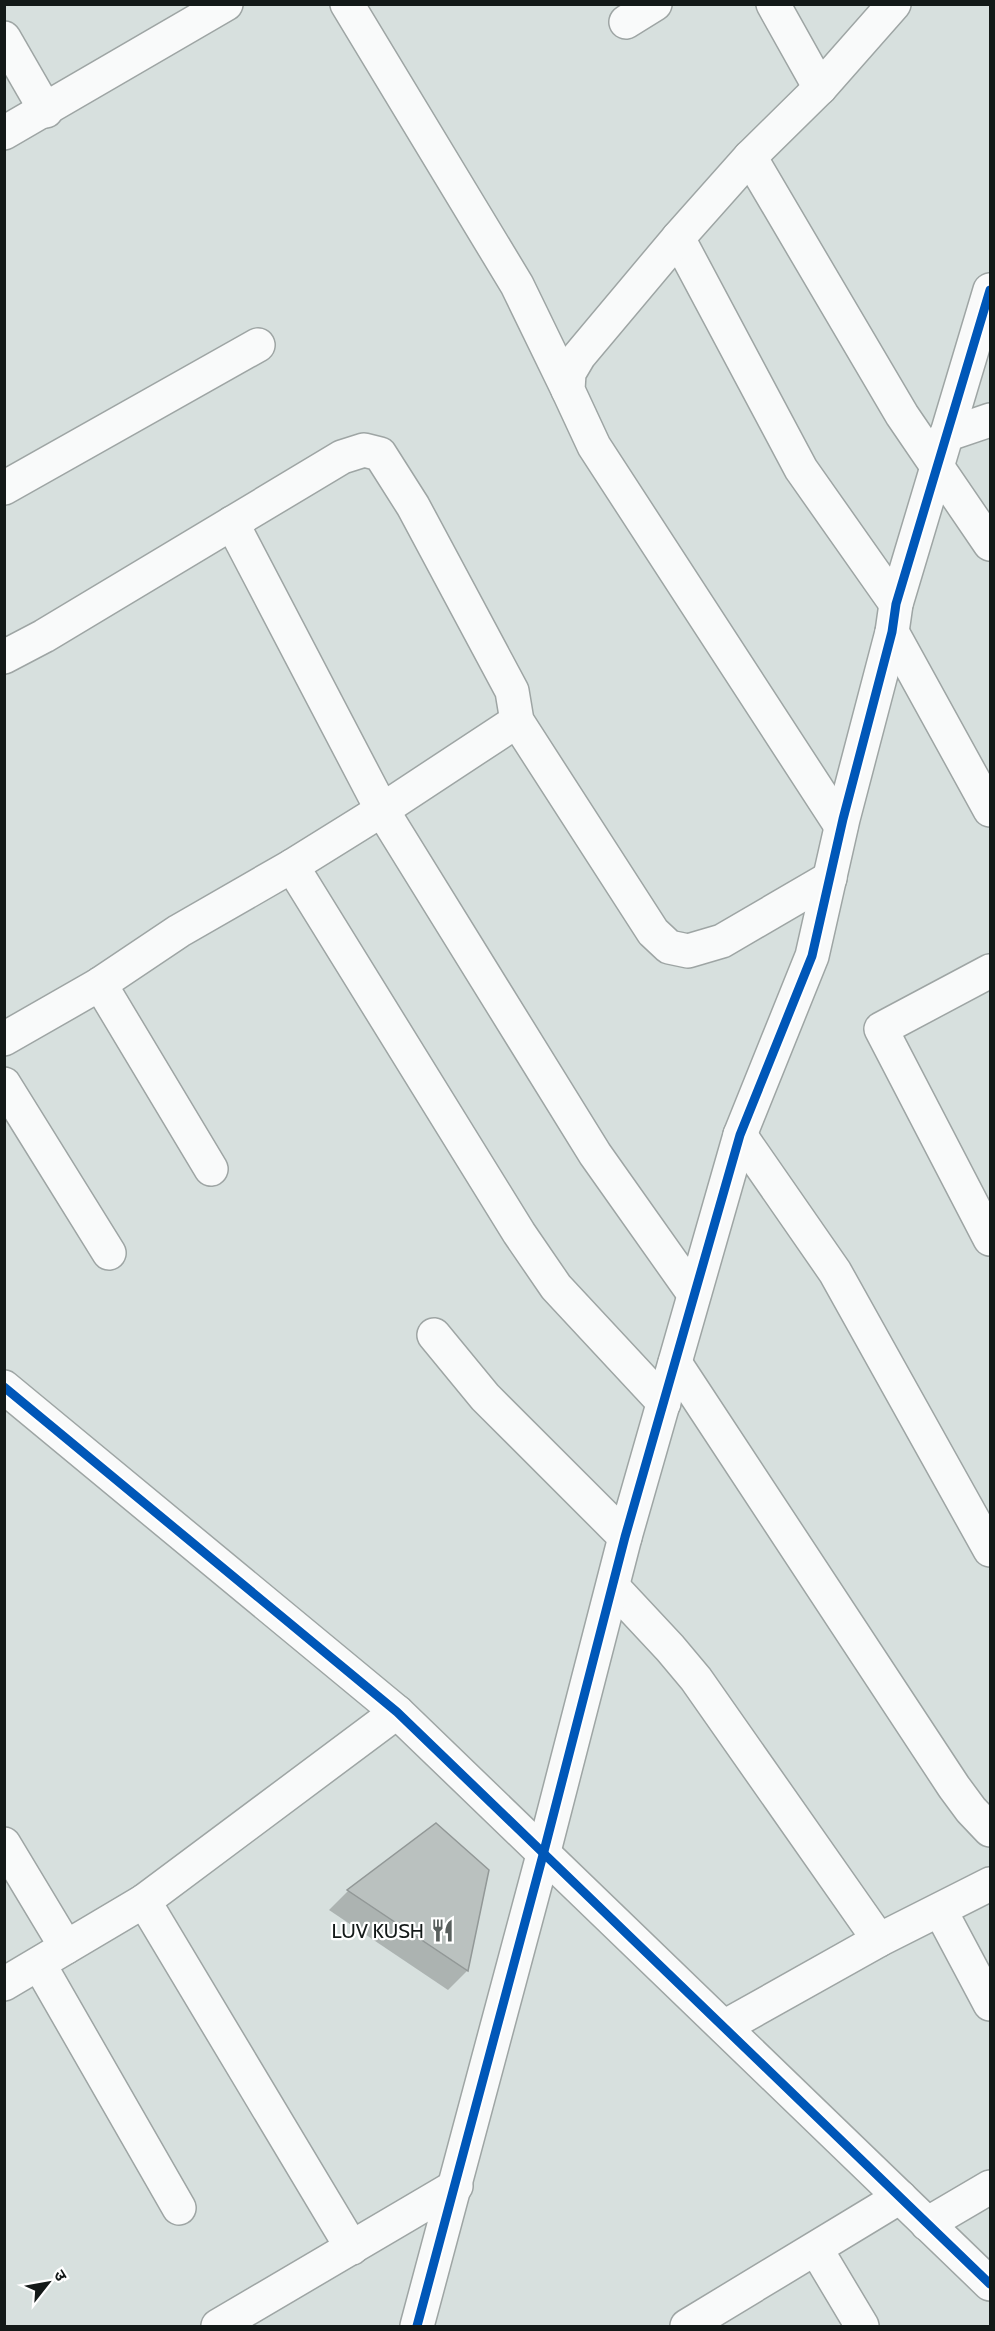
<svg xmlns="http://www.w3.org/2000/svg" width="995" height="2331" font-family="Cabin,'Noto Sans Devanagari',sans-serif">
<rect width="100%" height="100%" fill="#d7e0de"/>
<polygon fill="#0003" points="436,1825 487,1871 467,1971 448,1990 329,1910 348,1891"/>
<polygon fill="#bac1bf" stroke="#929897" stroke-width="1.5" points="436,1823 489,1870 468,1971 347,1890"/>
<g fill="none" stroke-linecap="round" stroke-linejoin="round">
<defs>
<g id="minor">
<polyline points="347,4 517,285 568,390"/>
<polyline points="773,4 820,88"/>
<polyline points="626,22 655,4"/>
<polyline points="4,38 46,111"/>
<polyline points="4,133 226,4"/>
<polyline points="750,157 902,415 990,544"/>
<polyline points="678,238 801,469 896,604"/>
<polyline points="946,435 990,420"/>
<polyline points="4,488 258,345"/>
<polyline points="232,523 382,810 595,1154 694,1294"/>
<polyline points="892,632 990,810"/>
<polyline points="4,657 44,636 342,457 364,450 380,454 413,506 512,691 517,721 653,932 669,947 688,951 722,941 830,878"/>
<polyline points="841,826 594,446 568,390 569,373 579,356 678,238 750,157 820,88 894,4"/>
<polyline points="292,866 519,1233 556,1287 664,1403"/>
<polyline points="990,971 881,1029 990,1239"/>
<polyline points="100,984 211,1169"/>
<polyline points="4,1039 100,984 179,931 292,866 382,810 517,721"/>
<polyline points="4,1084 109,1253"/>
<polyline points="740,1135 835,1272 990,1550"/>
<polyline points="434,1335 485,1397 625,1537"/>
<polyline points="675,1363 954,1787 971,1810 990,1830"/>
<polyline points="4,1387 397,1712 990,2284"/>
<polyline points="613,1587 670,1648 696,1679 879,1940"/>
<polyline points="4,1844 66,1947"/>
<polyline points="144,1901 352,2248"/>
<polyline points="940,1910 990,2004"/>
<polyline points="39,1964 179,2208"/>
<polyline points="4,1984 144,1901 397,1712"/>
<polyline points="724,2027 879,1940 990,1884"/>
<polyline points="927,2224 990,2187"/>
<polyline points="816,2249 862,2326"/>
<polyline points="218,2326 456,2186"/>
<polyline points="417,2326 543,1855 625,1537 740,1135 812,956 843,819 892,632 896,604 990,290"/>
<polyline points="687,2326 900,2197"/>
</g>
</defs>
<use href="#minor" stroke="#9ea5a4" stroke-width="36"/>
<use href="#minor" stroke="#f9fafa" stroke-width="33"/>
<defs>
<g id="cycleway">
<polyline points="4,1387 397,1712 990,2284"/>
<polyline points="417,2326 543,1855 625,1537 740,1135 812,956 843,819 892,632 896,604 990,290"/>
</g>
</defs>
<use href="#cycleway" stroke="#fff" stroke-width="13"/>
<use href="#cycleway" stroke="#0057b8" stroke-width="9"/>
</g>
<defs>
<symbol id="restaurant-bare" viewBox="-9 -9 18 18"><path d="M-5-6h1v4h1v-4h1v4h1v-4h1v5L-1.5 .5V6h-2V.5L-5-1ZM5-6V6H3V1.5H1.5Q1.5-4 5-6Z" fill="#585f5d" stroke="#fff" stroke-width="2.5" paint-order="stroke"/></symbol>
</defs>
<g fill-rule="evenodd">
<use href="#restaurant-bare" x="426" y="1914" width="33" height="33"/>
</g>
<g text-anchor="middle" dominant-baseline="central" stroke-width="4.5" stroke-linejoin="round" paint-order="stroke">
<g font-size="20" fill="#131918" stroke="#fff" text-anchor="end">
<text x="424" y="1931">LUV KUSH</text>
</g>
</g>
<rect width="995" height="2331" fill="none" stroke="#131918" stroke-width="12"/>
<g transform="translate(48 2283) rotate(59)" stroke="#ffffff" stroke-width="4.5" paint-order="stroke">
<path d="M0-4.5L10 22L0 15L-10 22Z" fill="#131918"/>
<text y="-9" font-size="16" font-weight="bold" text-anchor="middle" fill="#131918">उ</text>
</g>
</svg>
